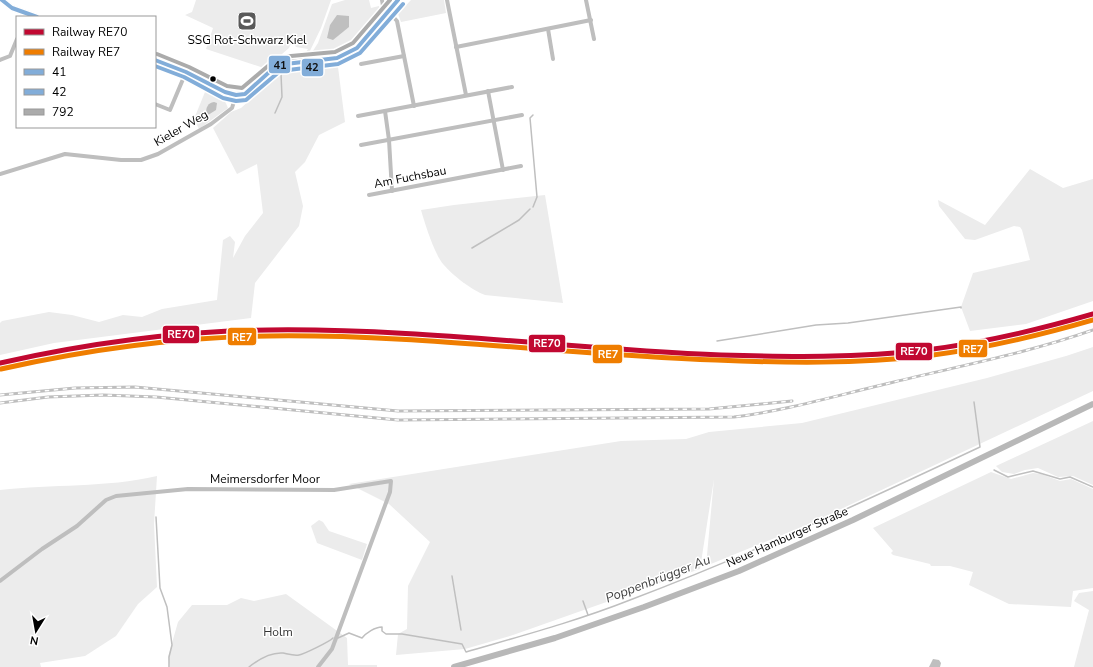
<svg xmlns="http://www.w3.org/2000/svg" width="1093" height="667" font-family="'Nunito Sans',sans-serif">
<rect width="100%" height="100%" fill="#fff"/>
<g fill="#ececec">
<polygon points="196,0 331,0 321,28 307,57 303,57 308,49 296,47 292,41 289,48 282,54 283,59 267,69 206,49 213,28 185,15 192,12"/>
<polygon points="345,0 369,0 371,8 379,6 380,14 378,22 356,47 338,56 309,57 318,43 332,4"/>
<polygon points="411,0 444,0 446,13 401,22 398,14"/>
<polygon points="338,67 345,122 319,135 305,162 295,172 303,206 299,226 255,283 251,318 54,343 0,355 0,323 2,321 49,312 72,315 99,322 123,315 142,317 162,309 217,300 223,240 230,236 235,242 233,258 245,236 263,213 257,164 237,174 213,128 231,112 241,108 283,70"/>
<polygon points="205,92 224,99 228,108 199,129 194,119"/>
<polygon points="1030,169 1063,188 1093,179 1093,301 1026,324 970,331 961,307 973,273 1030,260 1022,230 1020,227 1014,226 975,240 965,239 939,206 938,200 985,225"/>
<path d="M545 195 563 303 485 295C473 291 452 275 443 264 434 253 425 224 421 210L454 205Z"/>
<polygon points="1093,347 1093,391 809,524 706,566 714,479 700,569 513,635 465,649 396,655 398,634 407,629 408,586 430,542 389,504 349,484 621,441 686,439 709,432 802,423 987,378 1066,356"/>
<polygon points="1093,421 1093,485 1073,476 1058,477 1038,468 1025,470 1014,474 1002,472 996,466"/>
<polygon points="991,472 1011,479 1033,473 1041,474 1060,481 1071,479 1093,489 1093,588 1073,591 1071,607 1009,604 969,585 973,572 950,566 931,566 930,564 893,555 891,553 893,551 873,528"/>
<path d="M157 476 154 524 157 587 138 604 116 636 85 656 40 663 41 667H0V490C52 484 106 488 157 476Z"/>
<polygon points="319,520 323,522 329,531 367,544 362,560 317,543 311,526"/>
<polygon points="1093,591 1093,667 1074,667 1089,610 1074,601 1079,593"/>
<polygon points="286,594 347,638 348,665 377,665 377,667 170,667 168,657 178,622 192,605 227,605 241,598 254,601"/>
</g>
<g fill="#bfbfbf">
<polygon points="337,15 349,16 349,27 333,40 327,38 330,25"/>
<path d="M214 102 217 103 216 110 208 115 206 113C206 107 208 103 214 102Z"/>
<polygon points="933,659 939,660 941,663 940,667 929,667"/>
</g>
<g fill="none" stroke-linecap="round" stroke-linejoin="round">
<g stroke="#bfbfbf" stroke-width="1.5">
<polyline points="275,113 282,97 281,74"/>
<polyline points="533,115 530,118 537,197 533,207"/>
<polyline points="472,248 519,220 530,209"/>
<polyline points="717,341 816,325 848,323 961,307 961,308"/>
<polyline points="994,470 1008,477 1033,471 1060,479 1070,477 1093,487"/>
<polyline points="156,517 160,588 167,607 172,645 169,657 169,667"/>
<polyline points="452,576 461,630"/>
<polyline points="583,601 588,615"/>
<path d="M338 638 349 633 362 638C366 633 375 627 382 627V631L386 634H402L462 644 466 652C521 636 577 621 630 600 749 555 865 501 980 447L974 402"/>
<path d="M249 667C259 659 270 652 283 653 288 654 294 656 299 655 304 654 329 642 333 638"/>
</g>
<g stroke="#bebebe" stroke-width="4">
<polyline points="382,0 383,6 397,21 414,106"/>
<polyline points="447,0 466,95"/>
<polyline points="586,0 594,39"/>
<polyline points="548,29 553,59"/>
<polyline points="456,47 591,20"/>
<polyline points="0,60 10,56 17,39"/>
<polyline points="361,64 404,56"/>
<polyline points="488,91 503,170"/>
<polyline points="155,104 170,110 186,72"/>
<polyline points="385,111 389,140 392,191"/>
<polyline points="358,116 512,87"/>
<polyline points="361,145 522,115"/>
<polyline points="0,174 65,154 121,160 141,160 158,154 211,124 232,108 236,95"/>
<polyline points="369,195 521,166"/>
<polyline points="0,581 42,549 77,526 106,500 116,496 188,489 334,490 391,481 390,492 332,649 318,667"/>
</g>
<g stroke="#b8b8b8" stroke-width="6">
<polyline points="2,0 12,8 37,17"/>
<polyline points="155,60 186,72 225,92 236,95 245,94 277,65 292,62 337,58 357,48 398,0"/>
<polyline points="454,667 555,638 644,607 739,571 853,520 1093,404"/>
</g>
<defs>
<g id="rail">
<polyline points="0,395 75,388 135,387 398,411 709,409 792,401"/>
<path d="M0 403 48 397 103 395 156 397 398 420 734 417C786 411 842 394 894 382 960 366 1028 353 1093 330"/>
</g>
</defs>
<use href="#rail" stroke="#bebebe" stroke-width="3"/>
<use href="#rail" stroke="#fff" stroke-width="1.5" stroke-dasharray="4.5" stroke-linecap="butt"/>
<defs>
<g id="bus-1">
<polyline points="2,0 12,8 37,17"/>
<polyline points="155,60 186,72 225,92 236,95 245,94 277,65 337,58 357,48 398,0"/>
</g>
<polyline id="bus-2" points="155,66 184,77 223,98 236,101 246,100 280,71 338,64 360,53 403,4"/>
<polyline id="bus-3" points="157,54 189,67 227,86 242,88 275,60 291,56 335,52 353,43 390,0"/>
</defs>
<use href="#bus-1" stroke="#fff" stroke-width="7"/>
<use href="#bus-2" stroke="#fff" stroke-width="7"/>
<use href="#bus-3" stroke="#fff" stroke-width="7"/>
<use href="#bus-1" stroke="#82add9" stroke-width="4"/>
<use href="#bus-2" stroke="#82add9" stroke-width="4"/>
<use href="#bus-3" stroke="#ababab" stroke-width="4"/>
<defs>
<path id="rail-1" d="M0 363C88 343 178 331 268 330 420 328 570 349 721 355 789 357 858 358 926 350 983 343 1038 330 1093 314"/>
<path id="rail-2" d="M1 369C90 349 179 337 269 336 419 334 567 355 716 360 786 363 856 364 926 356 983 349 1038 336 1093 320"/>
</defs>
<use href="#rail-1" stroke="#fff" stroke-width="8"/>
<use href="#rail-2" stroke="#fff" stroke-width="8"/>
<use href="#rail-1" stroke="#c10831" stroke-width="5"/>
<use href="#rail-2" stroke="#ef7d00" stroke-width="5"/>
</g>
<defs>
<symbol id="stadium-square" viewBox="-11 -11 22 22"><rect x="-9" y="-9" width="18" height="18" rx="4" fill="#595959" stroke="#fff"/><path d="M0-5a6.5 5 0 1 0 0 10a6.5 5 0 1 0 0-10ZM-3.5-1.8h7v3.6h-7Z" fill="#fff"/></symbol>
</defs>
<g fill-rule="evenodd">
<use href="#stadium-square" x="236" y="10" width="22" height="22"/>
</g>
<circle fill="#000" stroke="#fff" stroke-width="1.5" cx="213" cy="79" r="3.5"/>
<g text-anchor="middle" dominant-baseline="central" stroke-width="3" stroke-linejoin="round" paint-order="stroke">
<g font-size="12" fill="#000" stroke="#fff">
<text x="247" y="40">SSG Rot-Schwarz Kiel</text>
</g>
<g font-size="12" fill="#000" stroke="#fff">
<text transform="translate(181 128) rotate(-30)">Kieler Weg</text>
<text transform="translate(410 177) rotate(-11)">Am Fuchsbau</text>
<text x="265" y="479">Meimersdorfer Moor</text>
<text transform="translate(787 537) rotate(-24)">Neue Hamburger Straße</text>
</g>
<g font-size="12" fill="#333" stroke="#fff">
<text x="278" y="632">Holm</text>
</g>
<g font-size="13" font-style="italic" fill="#444" stroke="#fff">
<text transform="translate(658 579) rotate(-21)">Poppenbrügger Au</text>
</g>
</g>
<g stroke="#fff" stroke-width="1.5">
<rect x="268" y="55" width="23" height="19" rx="4" fill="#82add9"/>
<rect x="301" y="58" width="23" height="19" rx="4" fill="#82add9"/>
<rect x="162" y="325" width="38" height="19" rx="4" fill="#c10831"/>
<rect x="227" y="327" width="30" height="19" rx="4" fill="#ef7d00"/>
<rect x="528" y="334" width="38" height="19" rx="4" fill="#c10831"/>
<rect x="958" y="339" width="30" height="19" rx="4" fill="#ef7d00"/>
<rect x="895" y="342" width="38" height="19" rx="4" fill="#c10831"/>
<rect x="592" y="344" width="31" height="20" rx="4" fill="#ef7d00"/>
</g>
<g font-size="11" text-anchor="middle" font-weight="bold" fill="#fff">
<text x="181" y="338">RE70</text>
<text x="242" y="341">RE7</text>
<text x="547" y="347">RE70</text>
<text x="973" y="353">RE7</text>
<text x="914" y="355">RE70</text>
<text x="608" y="358">RE7</text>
</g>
<g font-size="11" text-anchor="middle" font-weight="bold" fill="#111">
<text x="280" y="69">41</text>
<text x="312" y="71">42</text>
</g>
<rect x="16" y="16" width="140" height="112" fill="#ffffff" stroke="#999999"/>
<rect x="24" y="29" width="20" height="6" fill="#c10831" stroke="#999999"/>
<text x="52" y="36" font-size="12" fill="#000000">Railway RE70</text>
<rect x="24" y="49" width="20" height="6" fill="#ef7d00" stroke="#999999"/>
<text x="52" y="56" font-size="12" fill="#000000">Railway RE7</text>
<rect x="24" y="69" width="20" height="6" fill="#82add9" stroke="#999999"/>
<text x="52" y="76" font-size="12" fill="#000000">41</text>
<rect x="24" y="89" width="20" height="6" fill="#82add9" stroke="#999999"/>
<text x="52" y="96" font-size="12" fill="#000000">42</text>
<rect x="24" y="109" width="20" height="6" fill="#ababab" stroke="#999999"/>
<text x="52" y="116" font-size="12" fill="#000000">792</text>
<g transform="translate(36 631) rotate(191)" stroke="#ffffff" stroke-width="3" paint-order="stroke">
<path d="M0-3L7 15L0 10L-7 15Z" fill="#000000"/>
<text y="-6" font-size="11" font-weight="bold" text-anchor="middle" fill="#000000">N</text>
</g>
</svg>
